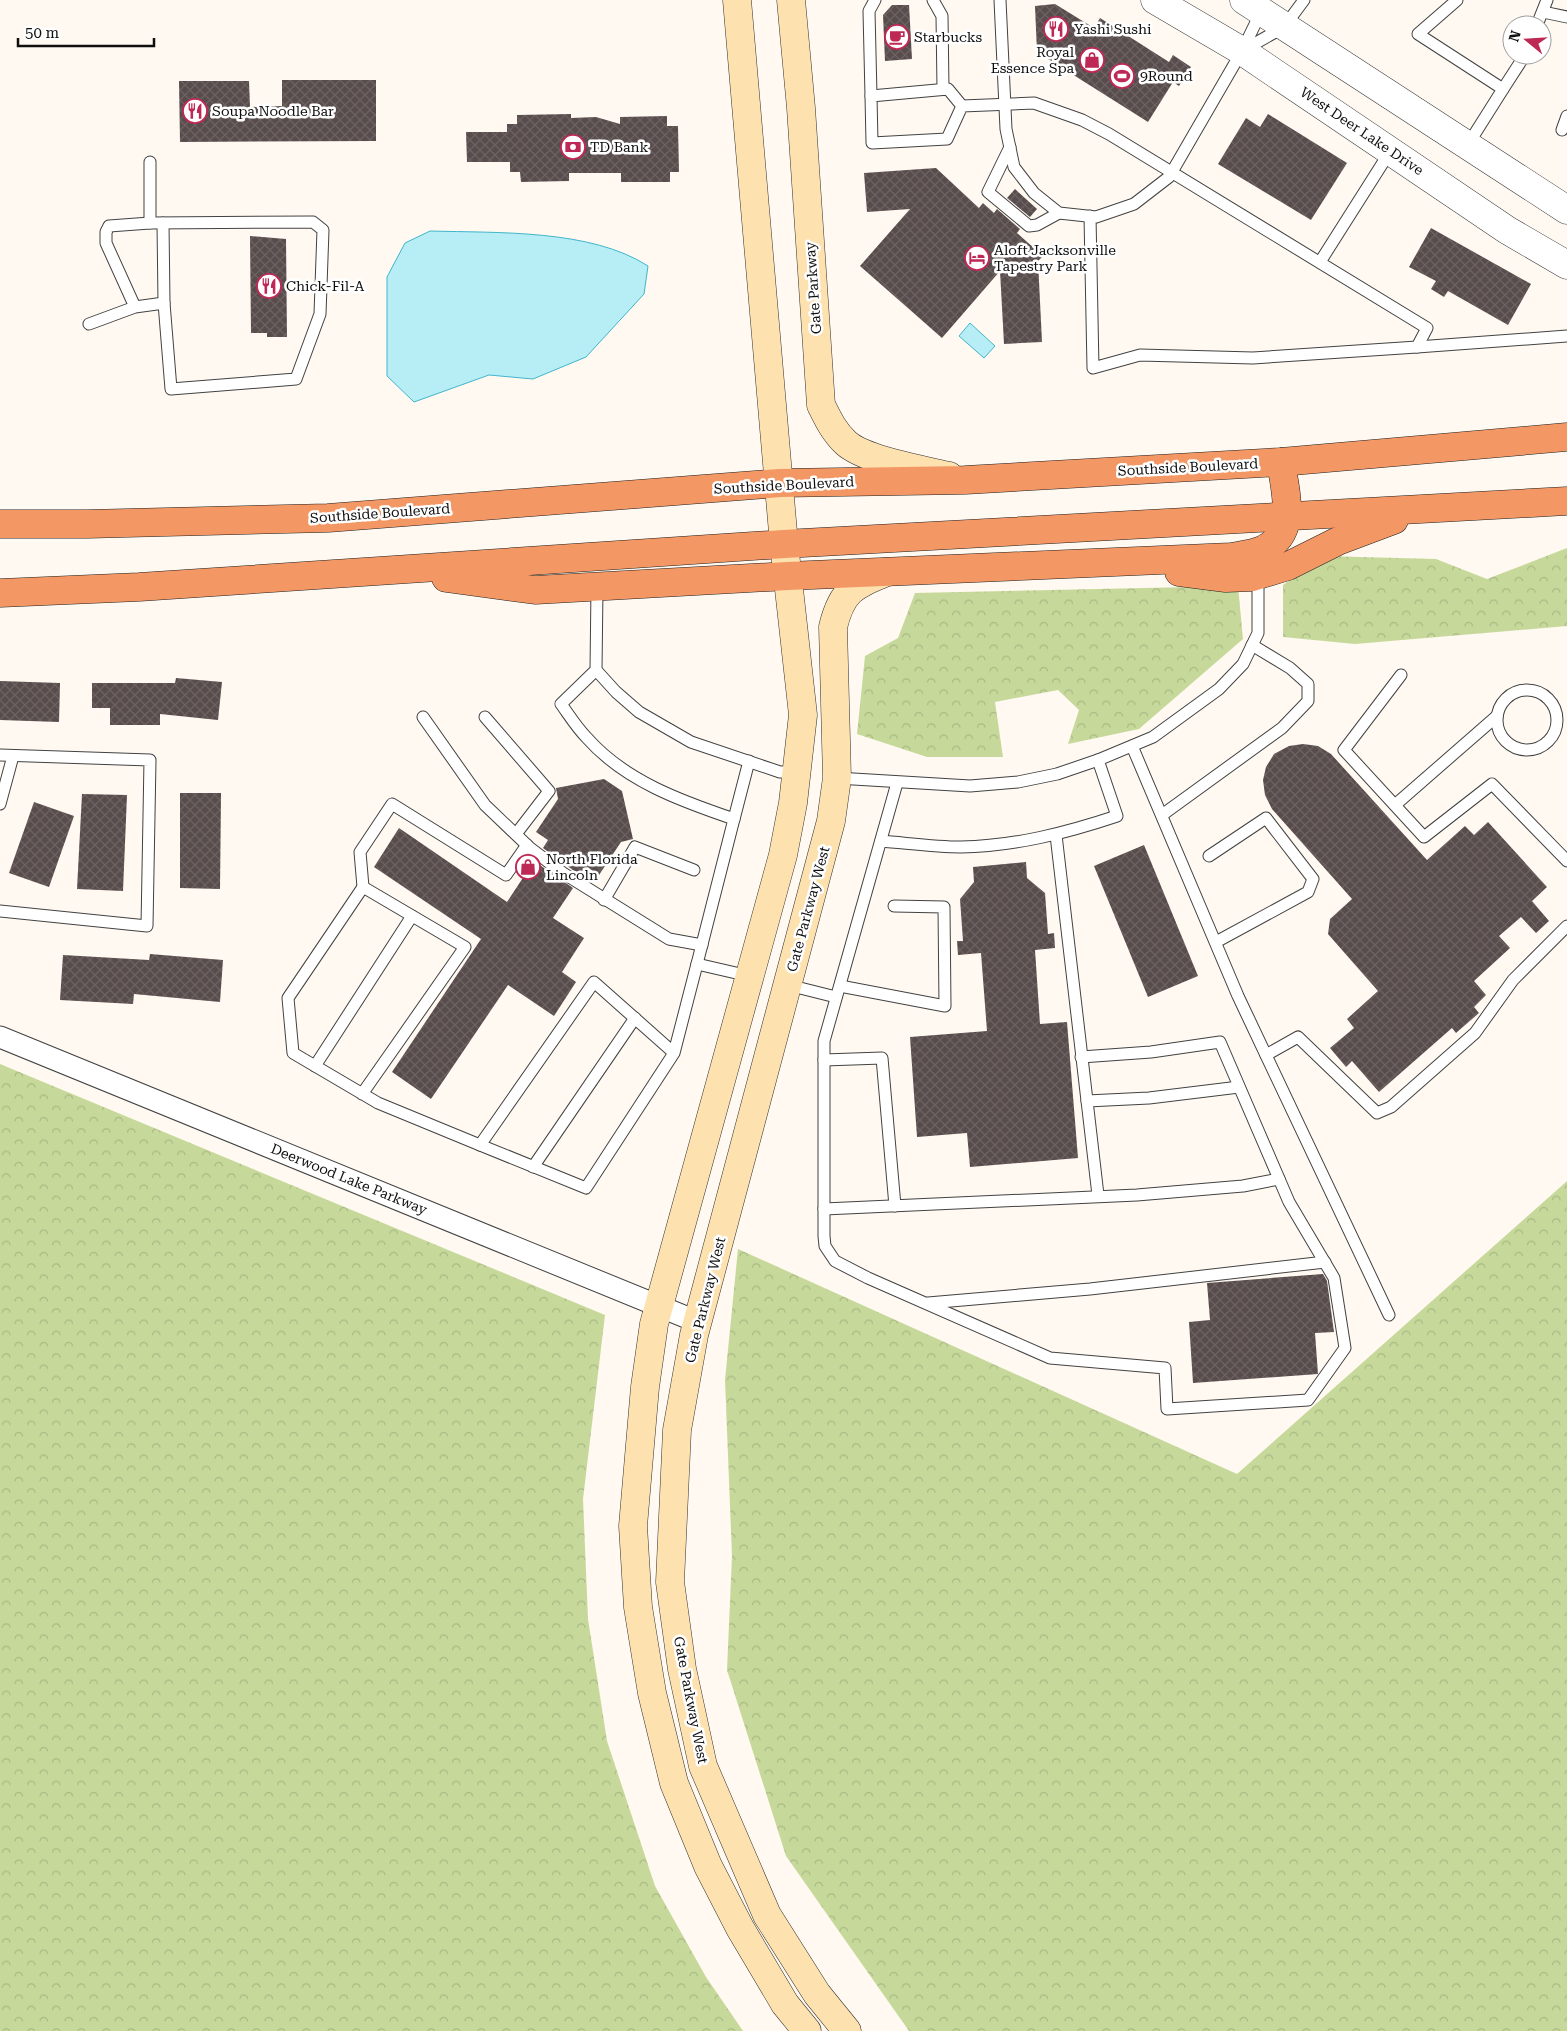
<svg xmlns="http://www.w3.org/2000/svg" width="1567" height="2031" font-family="'Roboto Serif',serif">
<defs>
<pattern id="forest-crowns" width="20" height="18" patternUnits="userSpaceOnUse" patternTransform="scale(1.25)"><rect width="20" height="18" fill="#c6d99b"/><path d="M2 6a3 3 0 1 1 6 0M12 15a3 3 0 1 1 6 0" fill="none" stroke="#a9b984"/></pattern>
<pattern id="building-cross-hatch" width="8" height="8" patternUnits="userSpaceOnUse" patternTransform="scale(1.25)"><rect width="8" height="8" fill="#584d4c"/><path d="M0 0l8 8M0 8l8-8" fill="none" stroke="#6b6261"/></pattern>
</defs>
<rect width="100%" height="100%" fill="#fff9f1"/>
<g fill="url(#forest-crowns)">
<polygon points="1567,548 1567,626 1355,644 1283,637 1283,585 1323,556 1436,559 1487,579"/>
<polygon points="1238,586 1243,639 1139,729 1068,744 1079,710 1058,690 995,702 1003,757 927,757 857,734 865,656 898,638 915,593"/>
<polygon points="0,1064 605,1315 583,1499 588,1619 607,1741 655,1886 706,1977 743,2031 0,2031"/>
<polygon points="1567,1181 1567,2031 909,2031 786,1856 727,1670 732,1556 725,1380 738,1249 1237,1474"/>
</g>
<g fill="#b7edf5" stroke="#40b5cb">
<path d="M430 231C497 233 591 229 648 266L644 294 586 357 533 379 489 375 414 402 387 376V277L405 243Z"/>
<polygon points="970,323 995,346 984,358 959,336"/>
</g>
<g fill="url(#building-cross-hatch)">
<polygon points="1055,4 1094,28 1100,18 1169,62 1173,55 1191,67 1179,86 1173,82 1148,122 1037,52 1035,6"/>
<polygon points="892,5 909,5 912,59 885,61 883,15"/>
<polygon points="282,80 376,80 376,141 180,142 179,81 249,81 250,107 282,106"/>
<polygon points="571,114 571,118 596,117 620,124 620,117 667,116 667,126 678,126 679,172 670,172 670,182 621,182 621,173 569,173 569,181 521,182 520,172 510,172 510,162 467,162 466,132 507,132 507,124 517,124 517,115"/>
<polygon points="1268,114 1347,163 1311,220 1218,164 1246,118 1260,127"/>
<polygon points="936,168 979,208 983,203 994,213 997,209 1020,229 1017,233 1043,256 1038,261 1042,342 1004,344 1000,271 942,338 860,266 910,209 867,212 864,173"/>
<polygon points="1015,189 1037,209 1030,217 1007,198"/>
<polygon points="1431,228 1531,284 1508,325 1448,291 1444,297 1431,289 1436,281 1409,267"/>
<polygon points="250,236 286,239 287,337 267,337 267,333 251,333"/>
<polygon points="176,678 222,682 218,720 160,714 160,725 110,725 110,708 92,708 92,683 175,683"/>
<polygon points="0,681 60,683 59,722 0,720"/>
<polygon points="1303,744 1318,746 1331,754 1427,860 1465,826 1474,835 1488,822 1547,887 1532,901 1549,921 1536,933 1521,917 1499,936 1510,948 1474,981 1486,995 1474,1007 1479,1013 1456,1033 1452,1028 1379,1092 1352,1061 1346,1067 1330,1048 1354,1028 1347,1019 1378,991 1328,934 1330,919 1352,899 1272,809 1265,795 1263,780 1266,767 1274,754 1289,746"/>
<polygon points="604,779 622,791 633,839 621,842 599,875 587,867 581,876 543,848 548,840 536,832 558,799 556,788"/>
<polygon points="180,793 221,793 220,889 180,888"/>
<polygon points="82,794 127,795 123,891 77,889"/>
<polygon points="34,802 74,816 49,887 9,873"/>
<polygon points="399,828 507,902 534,861 573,888 553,918 584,938 562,972 576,982 554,1016 508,985 431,1099 392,1072 481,939 374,867"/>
<polygon points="1144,845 1198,976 1148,997 1094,866"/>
<polygon points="1026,862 1027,878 1045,893 1048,934 1054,933 1055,948 1035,950 1040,1024 1067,1022 1078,1158 970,1167 967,1133 917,1137 910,1037 987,1031 981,953 958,955 957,941 963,941 960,899 974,882 973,867"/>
<polygon points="150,954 223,960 220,1002 134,994 133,1004 60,1000 63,955 149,960"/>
<polygon points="1323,1274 1327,1281 1334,1332 1315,1333 1318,1374 1193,1383 1189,1322 1210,1320 1207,1283"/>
</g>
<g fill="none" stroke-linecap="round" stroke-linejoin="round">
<defs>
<g id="service">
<polyline points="933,0 942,16 943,89"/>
<polyline points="1000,0 1006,129 1014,167 1034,193 1059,213 1096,217 1134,204 1169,177 1242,51"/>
<polyline points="1457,0 1418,34 1503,89 1467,146"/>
<polyline points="1262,10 1242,51 1284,27 1304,0"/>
<polyline points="1543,12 1567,17"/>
<polyline points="1537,25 1547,0"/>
<polyline points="1503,89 1525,55"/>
<polyline points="871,96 869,11 875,0"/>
<polyline points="962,106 947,139 872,143 871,96 948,89 962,106 1034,103 1082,120 1109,134 1427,328 1417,347 1253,358 1140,355 1093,368 1090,216"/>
<polyline points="1562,130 1567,116"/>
<polyline points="1010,147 988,192 1029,226 1037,225 1059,213"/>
<polyline points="150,162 150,223"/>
<polyline points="163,223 164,303"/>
<polyline points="1320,262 1391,150"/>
<polyline points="89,324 135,307 164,303 171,389 296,379 320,314 323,230 313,222 150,223 109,226 106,232 106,243 135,307"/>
<polyline points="1417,347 1567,336"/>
<path d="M597 587 596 670 561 704C569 715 577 728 587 738 625 781 681 801 734 819L697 964"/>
<polyline points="596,670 616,692 639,712 691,742 780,772 797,772"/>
<polyline points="1401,675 1344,750 1424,837 1492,784 1567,861"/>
<circle cx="1527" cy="720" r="30"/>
<polyline points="423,717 485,805 530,848 563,873 669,939 702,945"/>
<polyline points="485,717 549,791 516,834"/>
<polyline points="1132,746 1238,996 1389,1315"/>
<polyline points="0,755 150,760 147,926 0,911"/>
<polyline points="837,778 970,786 1018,782 1057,774 1098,760 1153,737 1219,689 1243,664 1258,633 1258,575"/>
<polyline points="897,783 824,1041 824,1236 825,1246 835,1261 868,1278 1050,1358 1165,1368 1167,1409 1308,1400 1345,1348 1334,1278 1289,1202 1220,1042 1151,1052 1081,1057"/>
<polyline points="0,804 13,756"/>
<polyline points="1395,805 1497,716"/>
<polyline points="1162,815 1282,728 1308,701 1308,684 1290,668 1252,645"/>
<polyline points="734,819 749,761"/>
<polyline points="1056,835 1098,1195"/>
<path d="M881 841C907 843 934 847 961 847 1015 846 1066 833 1117 816L1098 760"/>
<polyline points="1209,856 1266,818 1313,879 1308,892 1216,942"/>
<polyline points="363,887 360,852 392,804 506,875 527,845"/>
<polyline points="604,900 635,847 694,870"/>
<polyline points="788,985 836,997"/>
<polyline points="840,986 945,1006 944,907 894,906"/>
<polyline points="674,1053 594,982 480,1145 586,1188 674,1053 697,964 749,976"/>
<polyline points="1266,1055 1298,1037 1377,1113 1391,1107 1475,1033 1513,980 1567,926"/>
<polyline points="824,1060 882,1058 895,1206"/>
<polyline points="315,1066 412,916"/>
<polyline points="362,1094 465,947 363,887 288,998 293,1053 378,1103 480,1145"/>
<polyline points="1087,1101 1149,1098 1239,1087"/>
<polyline points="533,1167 635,1018"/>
<polyline points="824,1209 1137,1195 1243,1186 1279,1179"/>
<polyline points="928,1303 1090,1289 1325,1262"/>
</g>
<polyline id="minor" points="0,1037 698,1322"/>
<g id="tertiary">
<polyline points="1155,0 1242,51 1507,230 1567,265"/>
<polyline points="1244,0 1567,210"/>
</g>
<g id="secondary">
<polyline points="737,0 784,544 803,715 793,803 783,855 654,1324 645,1387 633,1526 638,1607 652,1693 674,1783 708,1866 740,1928 785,2004 807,2031"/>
<path d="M791 0 801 108 821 405C828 419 834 432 846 443 865 460 923 470 949 476"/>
<path d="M847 2031 817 1994 767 1915 703 1766 682 1669 670 1582 677 1430 694 1335 831 821 837 778 833 627C842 590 853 586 887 572"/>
</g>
<g id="trunk">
<polyline points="0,524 87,524 328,518 780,483 965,480 1281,462 1567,437"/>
<polyline points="1179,572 1226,578 1252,577 1288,566 1338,541 1394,520"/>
<path d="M446 578 535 590 788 576 1231 557C1241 555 1253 554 1262 550 1299 534 1285 492 1281 462"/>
<polyline points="0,593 139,587 784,544 1567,501"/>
</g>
</defs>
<use href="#service" stroke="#424242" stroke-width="13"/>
<use href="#minor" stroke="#424242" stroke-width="23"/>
<use href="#tertiary" stroke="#424242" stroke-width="29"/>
<use href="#secondary" stroke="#313131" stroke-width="29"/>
<use href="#trunk" stroke="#202020" stroke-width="29"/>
<use href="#service" stroke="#fff" stroke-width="11"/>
<use href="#minor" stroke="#fff" stroke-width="21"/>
<use href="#tertiary" stroke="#fff" stroke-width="28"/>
<use href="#secondary" stroke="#fde1ae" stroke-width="28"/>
<use href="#trunk" stroke="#f39864" stroke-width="28"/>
</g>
<defs>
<symbol id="restaurant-ring" viewBox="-11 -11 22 22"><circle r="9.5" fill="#fff" stroke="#bd2954" stroke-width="1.5"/><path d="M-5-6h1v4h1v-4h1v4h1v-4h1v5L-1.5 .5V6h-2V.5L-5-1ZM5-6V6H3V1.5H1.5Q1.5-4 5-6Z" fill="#bd2954"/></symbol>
<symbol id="cafe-ring" viewBox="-11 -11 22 22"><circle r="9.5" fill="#fff" stroke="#bd2954" stroke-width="1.5"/><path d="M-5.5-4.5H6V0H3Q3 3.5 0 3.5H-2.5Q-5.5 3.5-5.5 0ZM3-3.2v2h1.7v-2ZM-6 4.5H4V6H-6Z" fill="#bd2954"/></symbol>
<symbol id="shop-ring" viewBox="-11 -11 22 22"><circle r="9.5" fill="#fff" stroke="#bd2954" stroke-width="1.5"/><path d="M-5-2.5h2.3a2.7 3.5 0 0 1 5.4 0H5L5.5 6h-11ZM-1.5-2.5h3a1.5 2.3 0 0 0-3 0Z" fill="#bd2954"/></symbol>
<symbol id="stadium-ring" viewBox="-11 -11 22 22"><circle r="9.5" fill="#fff" stroke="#bd2954" stroke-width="1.5"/><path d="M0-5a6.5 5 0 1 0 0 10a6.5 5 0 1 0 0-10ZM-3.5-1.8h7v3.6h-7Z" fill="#bd2954"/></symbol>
<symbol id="bank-ring" viewBox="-11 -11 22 22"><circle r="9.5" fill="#fff" stroke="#bd2954" stroke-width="1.5"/><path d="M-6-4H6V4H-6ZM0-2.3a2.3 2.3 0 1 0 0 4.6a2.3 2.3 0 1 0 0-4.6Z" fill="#bd2954"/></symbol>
<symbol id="hotel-ring" viewBox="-11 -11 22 22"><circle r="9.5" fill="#fff" stroke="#bd2954" stroke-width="1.5"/><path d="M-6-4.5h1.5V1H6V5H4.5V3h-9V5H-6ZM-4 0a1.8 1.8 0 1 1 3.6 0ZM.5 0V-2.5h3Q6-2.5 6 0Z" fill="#bd2954"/></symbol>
</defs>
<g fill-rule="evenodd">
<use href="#restaurant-ring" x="1042" y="15" width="28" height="28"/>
<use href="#cafe-ring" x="883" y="23" width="28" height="28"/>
<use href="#shop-ring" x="1078" y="46" width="28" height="28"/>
<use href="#stadium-ring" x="1108" y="62" width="28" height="28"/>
<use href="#restaurant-ring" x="181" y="97" width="28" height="28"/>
<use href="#bank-ring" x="559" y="133" width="28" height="28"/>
<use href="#hotel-ring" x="963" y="244" width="28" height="28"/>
<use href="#restaurant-ring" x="255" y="272" width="28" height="28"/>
<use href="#shop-ring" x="514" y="853" width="28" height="28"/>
</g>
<g text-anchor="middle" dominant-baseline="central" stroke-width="5" stroke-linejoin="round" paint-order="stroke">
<g font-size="14" fill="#0f0f0f" stroke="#fff" text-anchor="start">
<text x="1074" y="29">Yashi Sushi</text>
<text x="914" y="37">Starbucks</text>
<text x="1074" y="52" text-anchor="end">Royal<tspan x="1074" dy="16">Essence Spa</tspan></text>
<text x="1140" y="76">9Round</text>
<text x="212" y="111">Soupa Noodle Bar</text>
<text x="590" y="147">TD Bank</text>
<text x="994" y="250">Aloft Jacksonville<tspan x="994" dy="16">Tapestry Park</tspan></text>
<text x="286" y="286">Chick-Fil-A</text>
<text x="546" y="859">North Florida<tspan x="546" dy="16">Lincoln</tspan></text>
</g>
<g font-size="14" fill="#0f0f0f" stroke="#fff">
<text transform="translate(1362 131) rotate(34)">West Deer Lake Drive</text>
<text transform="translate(813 288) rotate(-94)">Gate Parkway</text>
<text transform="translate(1188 467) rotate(-3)">Southside Boulevard</text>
<text transform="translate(784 485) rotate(-3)">Southside Boulevard</text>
<text transform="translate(380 513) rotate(-4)">Southside Boulevard</text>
<text transform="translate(808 909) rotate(-75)">Gate Parkway West</text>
<text transform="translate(349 1179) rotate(22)">Deerwood Lake Parkway</text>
<text transform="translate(705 1300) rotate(-76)">Gate Parkway West</text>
<text transform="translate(691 1700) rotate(79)">Gate Parkway West</text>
</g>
</g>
<g transform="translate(1527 40) rotate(288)"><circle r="24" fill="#ffffff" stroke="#9f9f9f"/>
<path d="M0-4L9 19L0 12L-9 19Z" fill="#bd2954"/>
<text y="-8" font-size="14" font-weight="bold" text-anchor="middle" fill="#0f0f0f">N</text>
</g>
<path d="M18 38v8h136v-8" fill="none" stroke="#0f0f0f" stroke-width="2.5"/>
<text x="25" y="38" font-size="15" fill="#0f0f0f" stroke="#ffffff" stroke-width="4" paint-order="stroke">50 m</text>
</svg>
